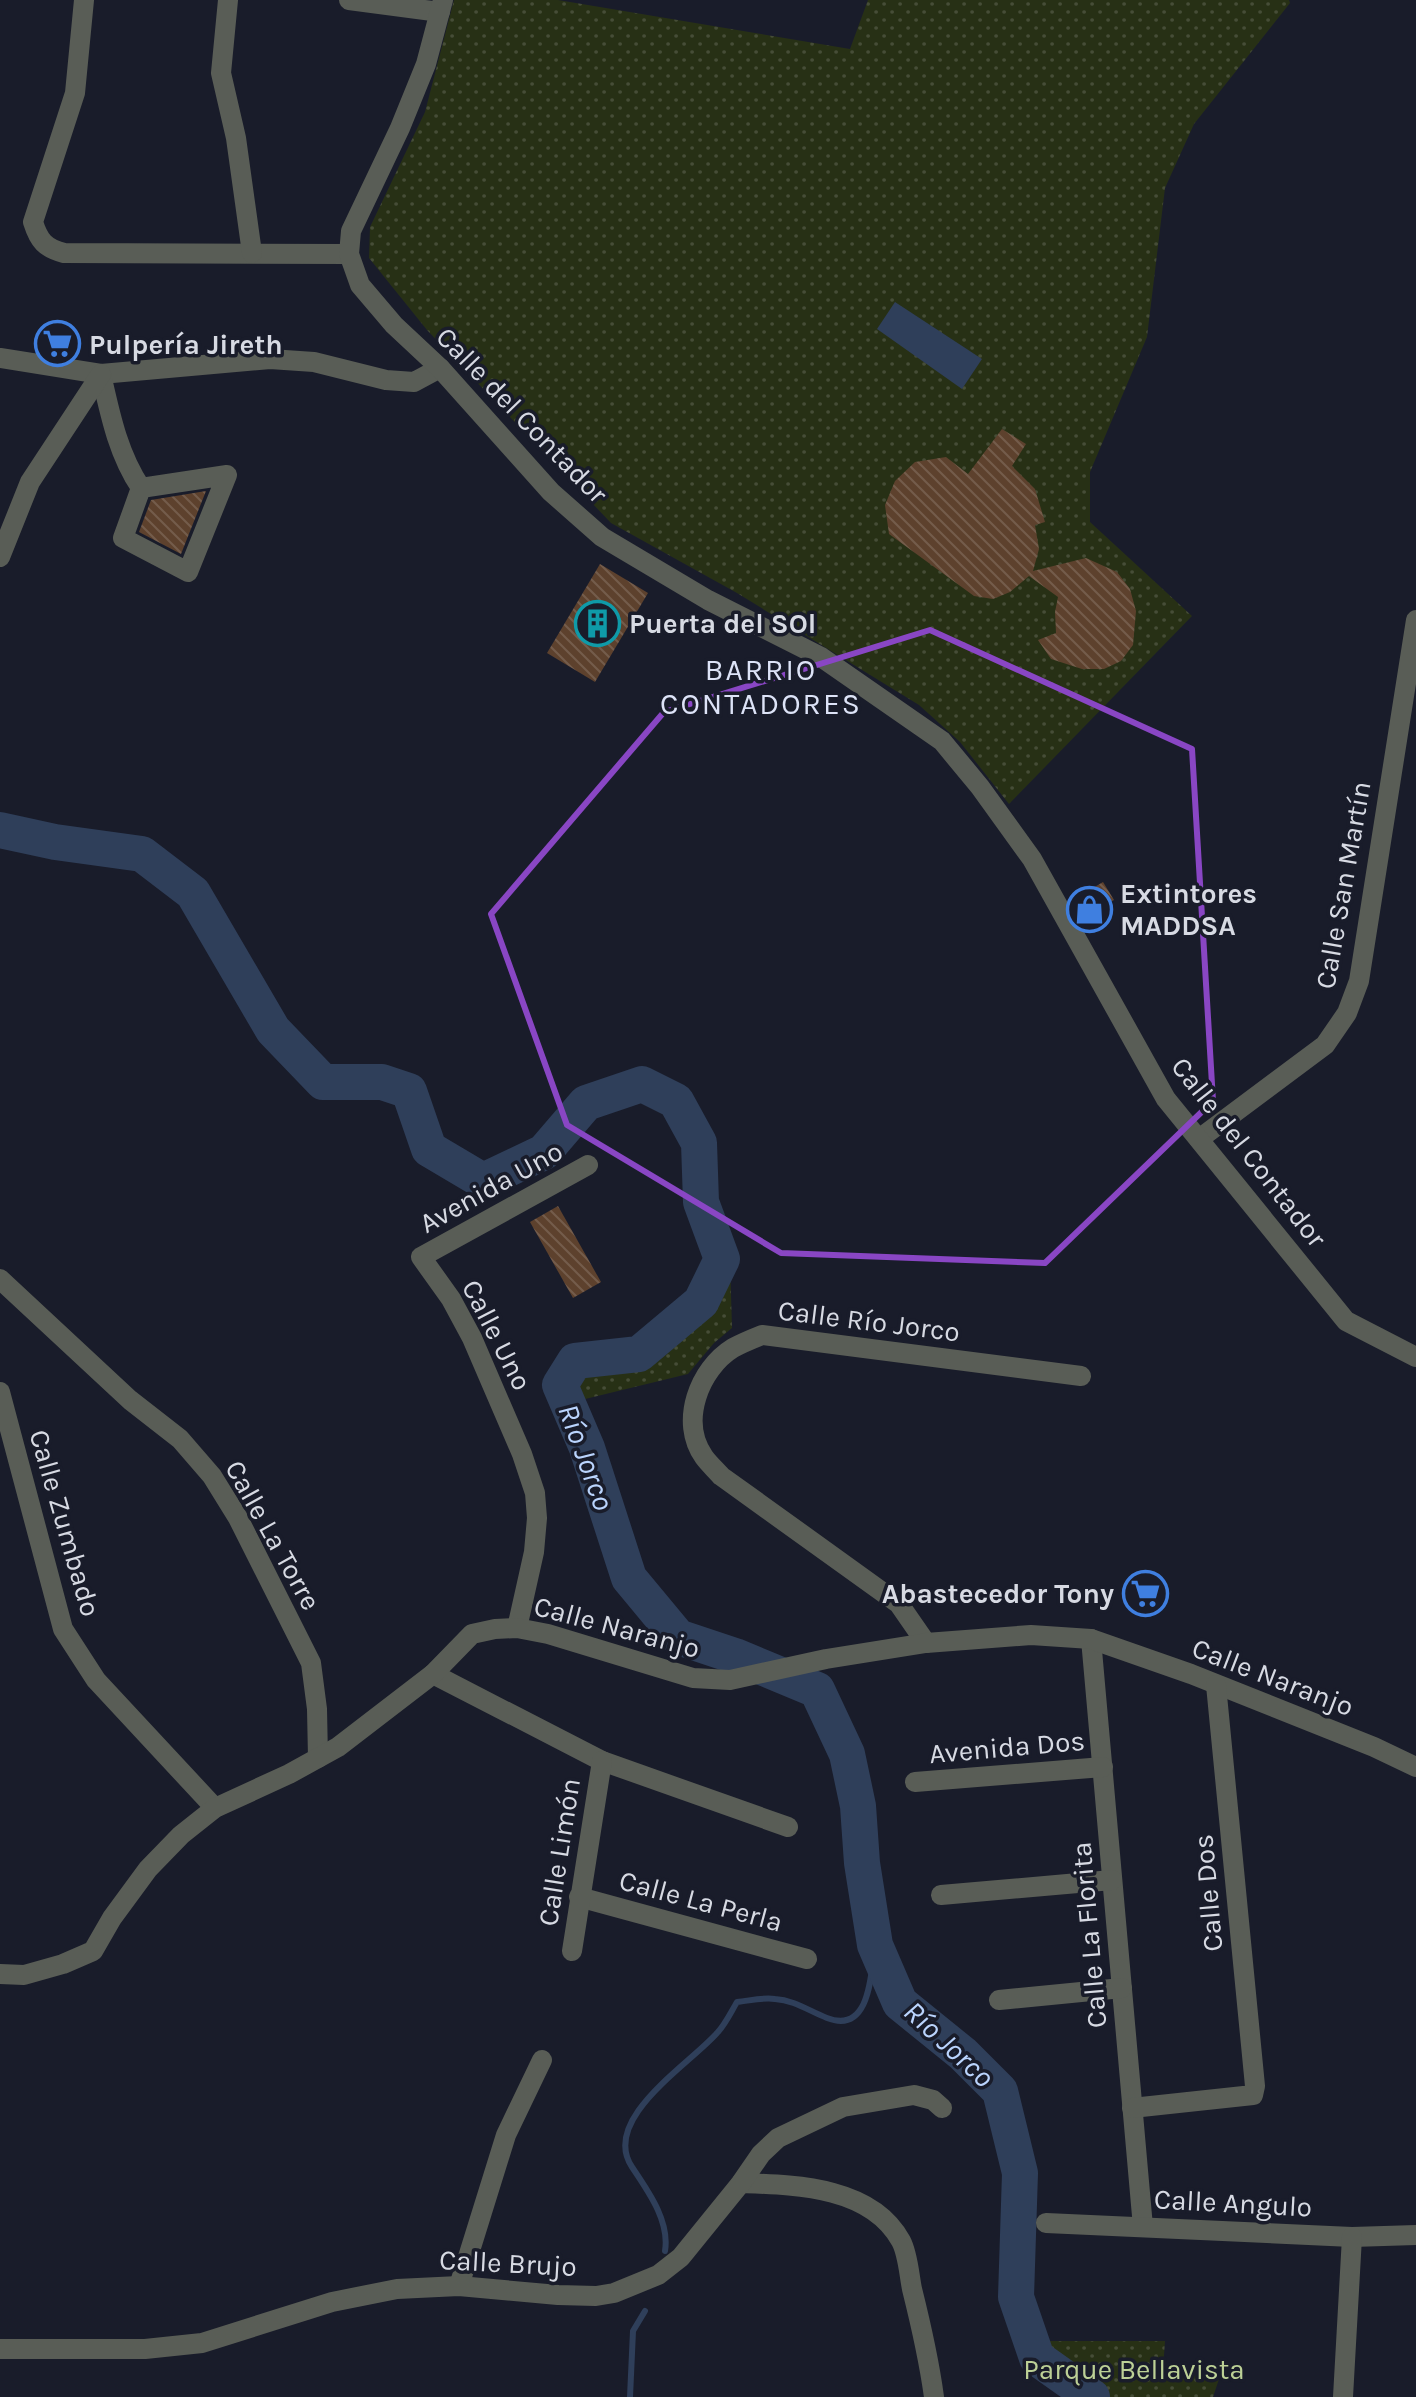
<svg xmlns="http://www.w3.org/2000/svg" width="1416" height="2397" font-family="Karla,sans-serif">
<defs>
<pattern id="park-dots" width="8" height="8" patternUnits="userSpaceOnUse" patternTransform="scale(2)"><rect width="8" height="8" fill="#273015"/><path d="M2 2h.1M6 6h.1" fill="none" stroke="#464d37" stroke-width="1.8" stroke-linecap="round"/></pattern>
<pattern id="building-back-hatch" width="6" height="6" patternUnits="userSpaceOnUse" patternTransform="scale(2)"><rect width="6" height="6" fill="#5d412d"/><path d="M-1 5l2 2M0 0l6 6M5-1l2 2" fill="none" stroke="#745c4b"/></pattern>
</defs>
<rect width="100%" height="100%" fill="#191c2a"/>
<g fill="url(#park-dots)">
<polygon points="454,0 558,0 850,49 868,0 1289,0 1290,3 1194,124 1165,188 1147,337 1090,472 1090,522 1192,616 1009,804 960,742 919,705 737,593 611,523 427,330 369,258 370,227 425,112"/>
<polygon points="730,1261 732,1328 714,1343 688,1374 581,1400 578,1375 583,1368 642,1363 707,1304"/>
<polygon points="1046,2341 1165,2341 1163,2370 1222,2370 1213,2397 1104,2397 1049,2357"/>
</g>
<polygon fill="#2f3f5a" points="895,302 982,359 962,389 877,329"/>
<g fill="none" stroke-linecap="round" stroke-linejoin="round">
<g stroke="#2f3f5a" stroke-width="6">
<path d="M665 2251C670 2221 648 2191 632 2167 600 2119 690 2064 717 2033 725 2025 731 2012 737 2002 749 2001 763 1997 775 1999 794 2000 809 2011 827 2018 871 2035 871 1972 875 1945"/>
<polyline points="630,2397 633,2331 645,2311"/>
</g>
<polyline stroke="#2f3f5a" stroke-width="36" points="0,830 55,842 142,854 193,893 273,1030 323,1082 382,1082 409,1091 429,1149 483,1181 544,1152 586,1103 642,1084 676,1101 699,1143 701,1202 722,1259 701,1302 639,1354 575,1361 560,1385 587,1448 629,1578 678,1637 735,1656 817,1690 847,1754 858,1806 862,1863 875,1945 900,2003 963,2054 1000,2091 1020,2173 1016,2297 1037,2358 1092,2397"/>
</g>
<g fill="url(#building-back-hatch)">
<polygon points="1002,429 1026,444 1012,466 1035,489 1045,522 1035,525 1039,549 1033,571 1086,558 1117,572 1130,589 1136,611 1133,645 1121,661 1104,669 1082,669 1051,659 1038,640 1056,633 1055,612 1058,597 1029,576 1010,592 993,599 974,596 889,534 885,505 895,481 915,462 946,457 968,474"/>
<polygon points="206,491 181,554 139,532 151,500"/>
<polygon points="600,564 648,593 595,682 547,653"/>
<polygon points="1103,882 1114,900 1084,918 1073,900"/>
<polygon points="558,1206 601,1282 573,1298 530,1222"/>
</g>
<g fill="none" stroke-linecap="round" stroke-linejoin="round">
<g stroke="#595d56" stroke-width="20">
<path d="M84 0 75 93 33 222C39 241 45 248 64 253L349 254"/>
<polyline points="228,0 221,73 236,138 252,253"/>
<polyline points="349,0 440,12"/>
<polyline points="0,358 101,374 270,359 314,362 386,380 414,382 440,368"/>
<path d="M101 374C110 414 118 454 141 488L227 475 188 572 123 538 141 488"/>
<polyline points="0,557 30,482 101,374"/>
<polyline points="1199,1139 1325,1045 1347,1013 1359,981 1416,620"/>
<polyline points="0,1279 130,1400 180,1439 212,1476 238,1518 311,1663 317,1709 318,1758"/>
<polyline points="0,1392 63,1629 96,1680 215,1808"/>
<polyline points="517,1628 534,1552 537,1518 535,1493 522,1454 472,1338 451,1299 421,1257 588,1165"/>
<polyline points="1091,1639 1143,2227"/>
<path d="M926 1643 899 1604 721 1476C716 1470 709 1464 704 1457 679 1422 699 1369 733 1348 742 1343 752 1339 762 1335L1081 1376"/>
<polyline points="433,1674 602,1761 788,1827"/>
<polyline points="915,1782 1103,1767"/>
<polyline points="941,1895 1112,1880"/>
<polyline points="579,1897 807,1959"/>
<polyline points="572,1951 602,1761"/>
<polyline points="0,1974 24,1975 63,1964 93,1951 112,1918 148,1869 181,1835 215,1808 289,1774 338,1747 433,1674 472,1634 495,1629 517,1628 548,1634 693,1678 730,1680 826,1659 926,1643 1031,1635 1091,1639 1191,1674 1374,1747 1416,1767"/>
<polyline points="999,2000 1122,1988"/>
<polyline points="1132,2108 1253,2095 1255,2086 1216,1685"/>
<path d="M741 2183C795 2185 871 2186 901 2241 908 2254 909 2274 912 2289 921 2325 929 2360 934 2397"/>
<polyline points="1046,2223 1352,2237 1416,2235"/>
<polyline points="459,2286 506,2135 542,2060"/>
<polyline points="0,2349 145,2349 202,2343 332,2302 397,2289 459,2286 558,2295 596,2296 614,2293 658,2275 681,2257 741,2183 761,2154 778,2138 843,2107 914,2095 933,2100 942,2108"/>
<polyline points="1343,2397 1352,2237"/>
</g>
<polyline stroke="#595d56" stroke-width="20" points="443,0 426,64 400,128 351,231 349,254 360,285 394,325 440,368 551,492 602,537 708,600 821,657 942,741 980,787 1032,859 1166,1099 1346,1321 1416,1357"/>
</g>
<path fill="none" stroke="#8946c4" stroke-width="6" stroke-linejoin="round" d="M930 630 1192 749 1213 1101 1045 1263 781 1253 567 1125 491 914 664 712Z"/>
<defs>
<symbol id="supermarket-ring" viewBox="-11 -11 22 22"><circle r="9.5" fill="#191c2a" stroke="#3f7fe0" stroke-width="1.5"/><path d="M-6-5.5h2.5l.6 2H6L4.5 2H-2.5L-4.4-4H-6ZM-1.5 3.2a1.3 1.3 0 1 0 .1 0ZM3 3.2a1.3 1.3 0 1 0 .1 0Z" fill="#3f7fe0"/></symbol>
<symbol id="building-ring" viewBox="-11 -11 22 22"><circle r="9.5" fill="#191c2a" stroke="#0f9aa8" stroke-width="1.5"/><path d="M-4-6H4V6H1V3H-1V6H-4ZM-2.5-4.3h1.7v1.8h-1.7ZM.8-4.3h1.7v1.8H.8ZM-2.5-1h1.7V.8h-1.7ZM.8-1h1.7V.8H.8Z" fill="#0f9aa8"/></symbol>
<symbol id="shop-ring" viewBox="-11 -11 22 22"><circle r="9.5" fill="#191c2a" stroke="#3f7fe0" stroke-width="1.5"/><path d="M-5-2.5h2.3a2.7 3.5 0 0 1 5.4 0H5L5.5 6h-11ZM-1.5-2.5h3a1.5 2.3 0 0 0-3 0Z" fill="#3f7fe0"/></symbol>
</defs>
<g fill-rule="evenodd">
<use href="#supermarket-ring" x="32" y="318" width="51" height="51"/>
<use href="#building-ring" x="572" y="598" width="51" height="51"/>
<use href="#shop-ring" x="1064" y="884" width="51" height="51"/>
<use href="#supermarket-ring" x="1120" y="1568" width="51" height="51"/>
</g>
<g text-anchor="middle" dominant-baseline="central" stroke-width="7" stroke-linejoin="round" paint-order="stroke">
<g font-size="28" font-weight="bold" fill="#d7dae3" stroke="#191c2a" text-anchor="start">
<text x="89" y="344">Pulpería Jireth</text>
<text x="629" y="623">Puerta del SOl</text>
<text x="1120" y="893">Extintores<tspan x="1120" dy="32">MADDSA</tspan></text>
<text x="1114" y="1593" text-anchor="end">Abastecedor Tony</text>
</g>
<g font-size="28" fill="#d7dae3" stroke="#191c2a">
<text transform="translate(522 415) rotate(46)">Calle del Contador</text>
<text transform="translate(1343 885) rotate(-80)">Calle San Martín</text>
<text transform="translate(1249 1152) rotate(52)">Calle del Contador</text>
<text transform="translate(491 1187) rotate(-29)">Avenida Uno</text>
<text transform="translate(869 1321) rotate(7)">Calle Río Jorco</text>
<text transform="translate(497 1335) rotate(63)">Calle Uno</text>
<text transform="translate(65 1523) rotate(74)">Calle Zumbado</text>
<text transform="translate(273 1535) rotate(61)">Calle La Torre</text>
<text transform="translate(617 1627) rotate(15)">Calle Naranjo</text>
<text transform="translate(1273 1677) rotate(21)">Calle Naranjo</text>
<text transform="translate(1007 1747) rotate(-5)">Avenida Dos</text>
<text transform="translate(559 1852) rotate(-81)">Calle Limón</text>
<text transform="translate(1208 1893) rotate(-95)">Calle Dos</text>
<text transform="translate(701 1901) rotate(15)">Calle La Perla</text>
<text transform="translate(1089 1935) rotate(-95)">Calle La Florita</text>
<text transform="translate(1233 2203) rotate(3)">Calle Angulo</text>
<text transform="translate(508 2263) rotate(3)">Calle Brujo</text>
</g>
<g font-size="28" fill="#bcd096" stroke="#191c2a">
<text x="1134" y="2369">Parque Bellavista</text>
</g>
<g font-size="30" letter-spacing="2" fill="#dde3f7" stroke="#191c2a">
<text x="761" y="670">BARRIO<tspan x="761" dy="34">CONTADORES</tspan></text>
</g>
<g font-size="30" font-style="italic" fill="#bad4fd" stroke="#191c2a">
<text transform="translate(586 1457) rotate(70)">Río Jorco</text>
<text transform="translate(949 2044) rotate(43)">Río Jorco</text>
</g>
</g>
</svg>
